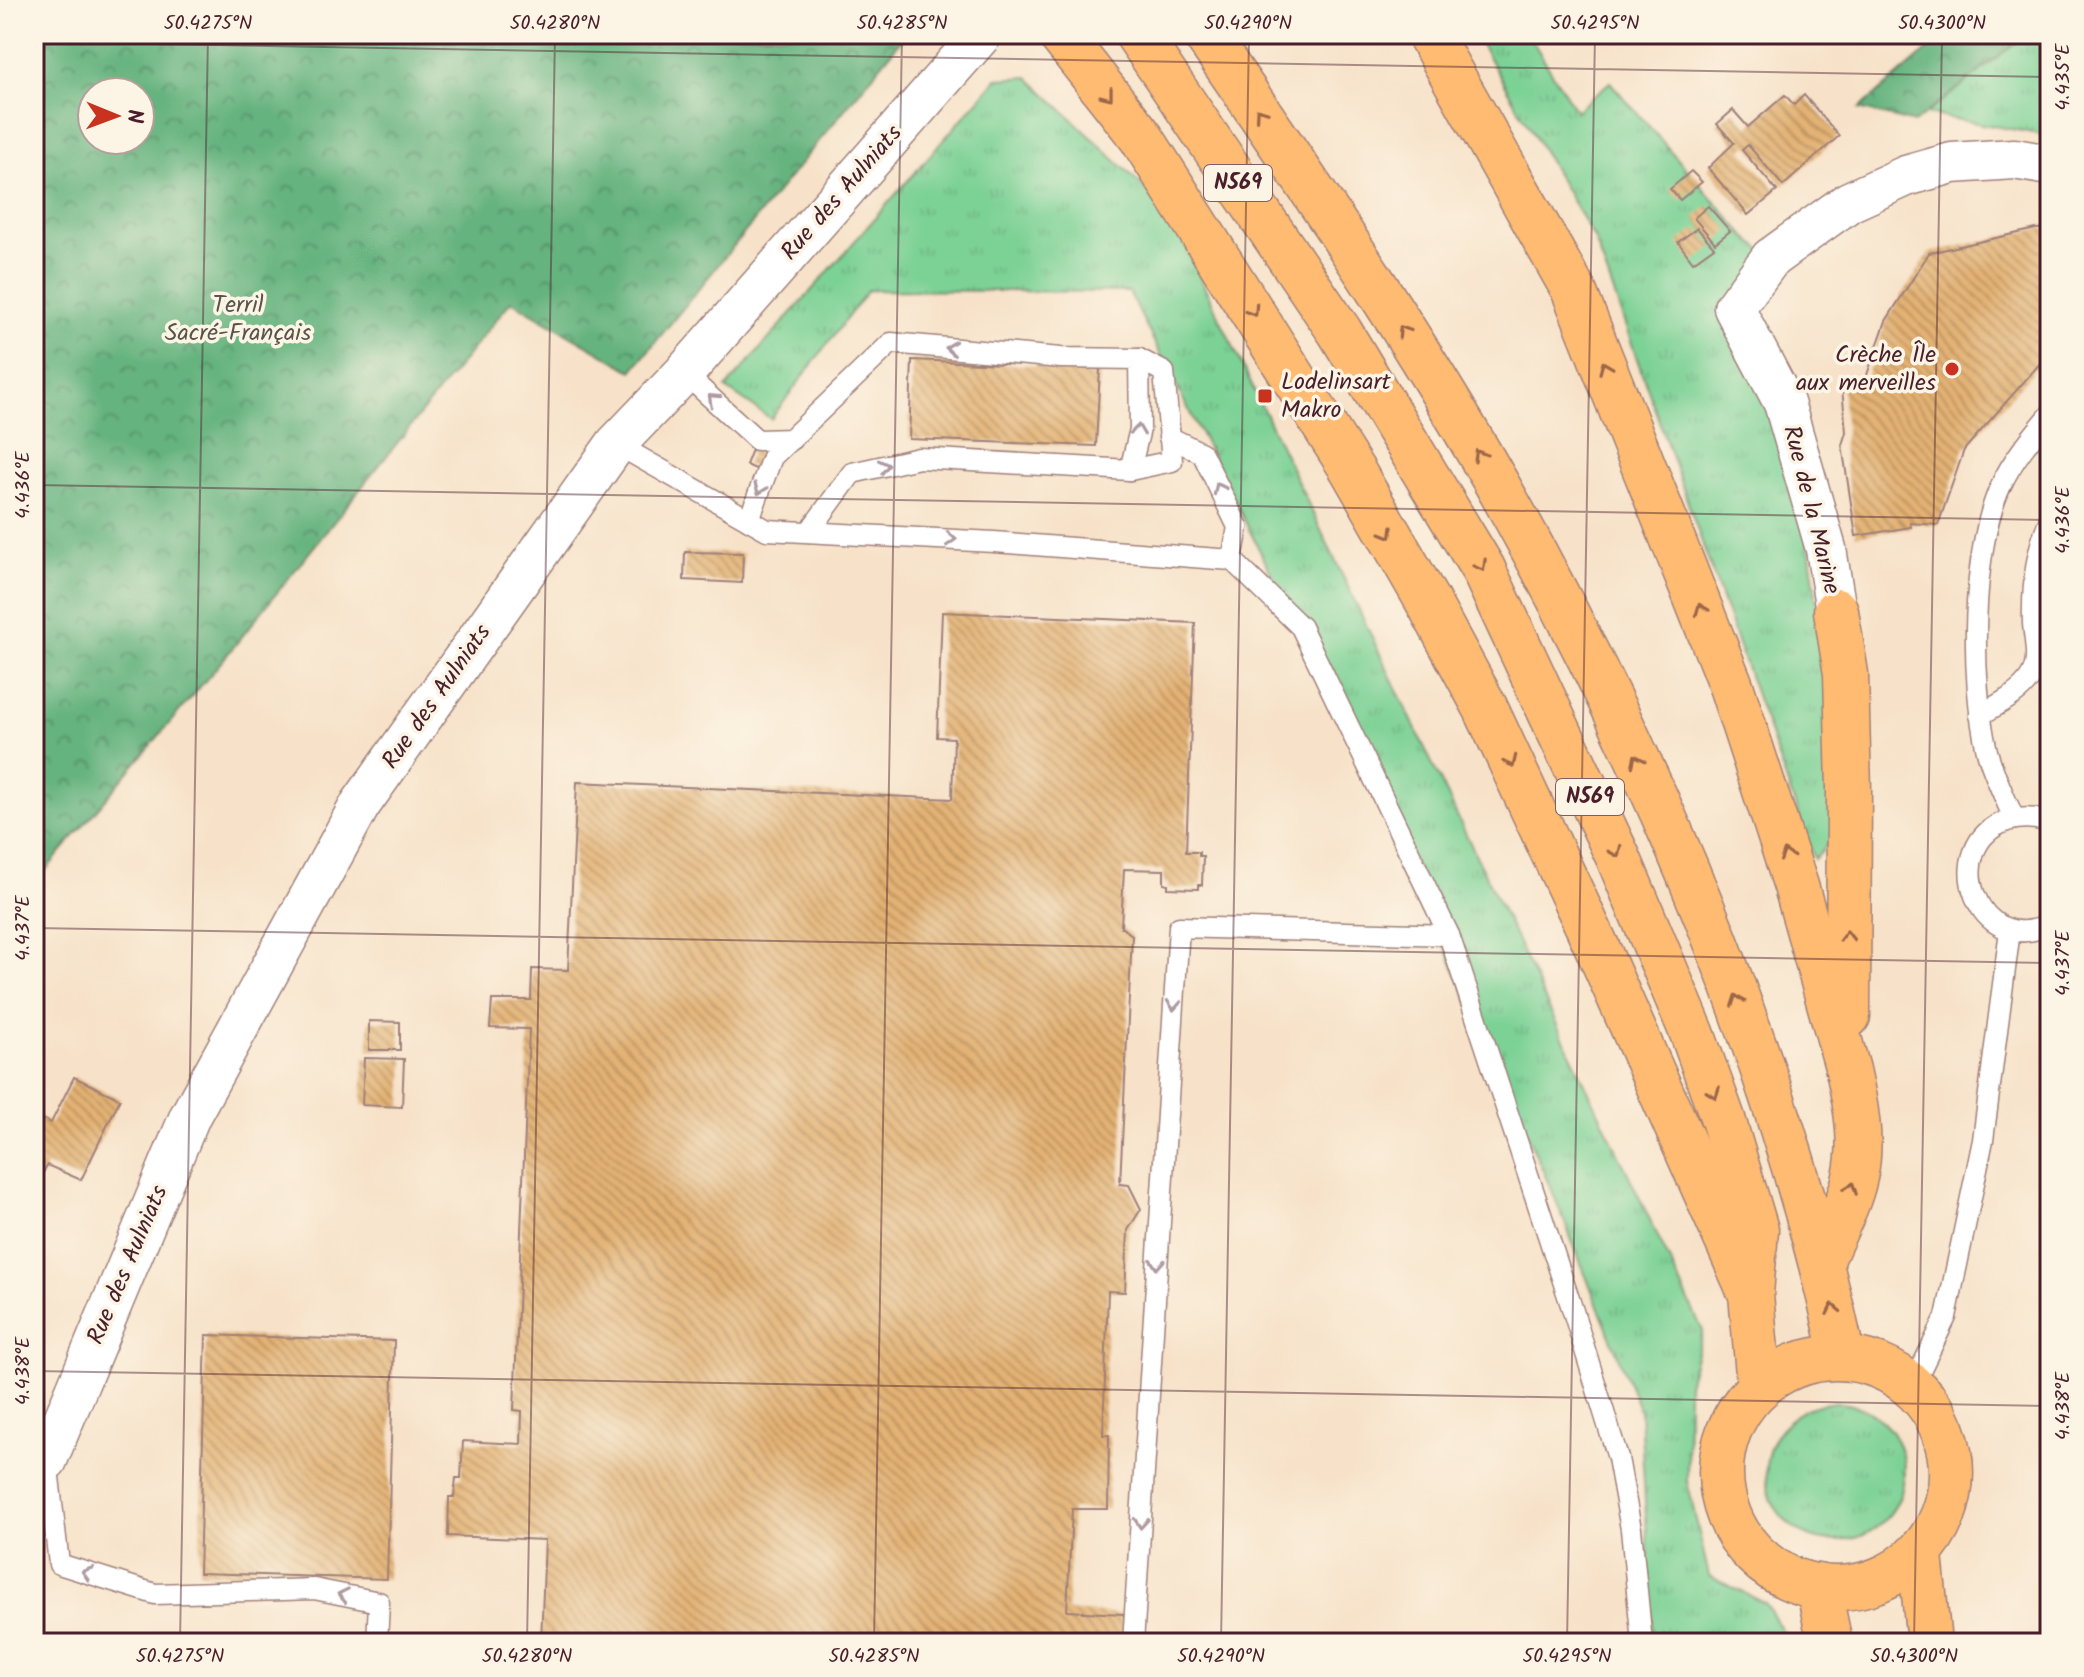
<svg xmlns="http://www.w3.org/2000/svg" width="2084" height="1677" font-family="Kalam,sans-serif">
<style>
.grass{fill:url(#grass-tufts);stroke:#637860;stroke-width:2}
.forest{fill:url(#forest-crowns);stroke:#586954;stroke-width:2;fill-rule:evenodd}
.building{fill:url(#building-back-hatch)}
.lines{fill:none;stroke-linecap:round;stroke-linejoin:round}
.lane-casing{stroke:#a0807a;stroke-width:23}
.street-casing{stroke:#a0807a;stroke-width:43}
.highway-casing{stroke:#a0807a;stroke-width:47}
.lane{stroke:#fff;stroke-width:20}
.street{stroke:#fff;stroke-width:40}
.highway{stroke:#febb71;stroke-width:44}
.oneway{stroke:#9b654a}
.oneway2{stroke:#ae9aa0}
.ticks{fill:none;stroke:#4a1f2b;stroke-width:2;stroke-opacity:0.45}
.poi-dot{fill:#c8321e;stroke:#fcf5e5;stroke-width:3}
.labels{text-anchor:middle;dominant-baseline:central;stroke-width:7;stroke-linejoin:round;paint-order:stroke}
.shield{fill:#fcf5e5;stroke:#7f5f63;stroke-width:2}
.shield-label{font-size:22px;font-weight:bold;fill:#4a1f2b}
.street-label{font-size:24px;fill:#4a1f2b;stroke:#fcf5e5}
.park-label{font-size:24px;fill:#59544b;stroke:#fcf5e5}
.poi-label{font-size:24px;fill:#4a1f2b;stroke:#fcf5e5;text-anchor:end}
.neatline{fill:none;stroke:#4a1f2b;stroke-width:3}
.ticks-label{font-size:20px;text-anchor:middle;fill:#4a1f2b}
</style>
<defs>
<pattern id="grass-tufts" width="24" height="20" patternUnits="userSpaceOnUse" patternTransform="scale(2)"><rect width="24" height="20" fill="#7cd195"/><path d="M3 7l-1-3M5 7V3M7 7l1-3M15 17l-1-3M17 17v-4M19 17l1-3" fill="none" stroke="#6db381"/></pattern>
<pattern id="forest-crowns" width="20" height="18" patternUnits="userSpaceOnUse" patternTransform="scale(2)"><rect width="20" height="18" fill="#65b37e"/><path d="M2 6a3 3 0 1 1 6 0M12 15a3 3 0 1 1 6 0" fill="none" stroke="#559167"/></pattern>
<pattern id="building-back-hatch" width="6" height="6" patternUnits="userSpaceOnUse" patternTransform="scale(2)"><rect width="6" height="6" fill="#e3b274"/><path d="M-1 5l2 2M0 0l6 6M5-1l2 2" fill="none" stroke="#ba905f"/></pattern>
</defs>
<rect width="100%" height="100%" fill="#fcf5e5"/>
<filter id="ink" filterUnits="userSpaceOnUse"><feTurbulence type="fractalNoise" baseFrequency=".0125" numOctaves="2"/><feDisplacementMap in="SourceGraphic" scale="16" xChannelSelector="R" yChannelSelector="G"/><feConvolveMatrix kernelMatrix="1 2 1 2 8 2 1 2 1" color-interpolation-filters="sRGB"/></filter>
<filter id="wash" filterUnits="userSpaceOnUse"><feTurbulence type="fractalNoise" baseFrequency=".006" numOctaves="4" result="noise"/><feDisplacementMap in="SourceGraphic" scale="32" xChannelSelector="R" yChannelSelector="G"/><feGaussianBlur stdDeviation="1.8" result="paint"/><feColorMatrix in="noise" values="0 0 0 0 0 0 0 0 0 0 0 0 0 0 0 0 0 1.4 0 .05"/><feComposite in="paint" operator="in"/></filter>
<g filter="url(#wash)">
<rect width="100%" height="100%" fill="#f7e2c9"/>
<g class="grass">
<polygon points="1475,34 1528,34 1576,111 1610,82 1746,237 1771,258 1734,308 1792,431 1849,822 1814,859 1595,240"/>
<polygon points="2027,34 2050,34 2050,136 1926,114"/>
<polygon points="1028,77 1168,210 1703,1331 1688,1384 1687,1481 1709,1576 1765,1603 1790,1643 1653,1643 1640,1411 1553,1193 1346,721 1129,292 868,290 771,419 726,388 997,79"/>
<circle cx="1835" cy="1472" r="69"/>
</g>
<g class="forest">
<path d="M34,34H906L632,371L511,301L231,650L34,884ZM92,92H140V140H92Z"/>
<polygon points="1947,34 2027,34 1914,123 1859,109"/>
</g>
<g id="blocks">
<g class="building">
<polygon points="1785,95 1794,105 1804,95 1839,136 1783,186 1748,145 1742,150 1777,191 1748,215 1708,168 1734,143 1717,124 1733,110 1748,127"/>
<polygon points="1691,171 1702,182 1680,200 1670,189"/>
<polygon points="1708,206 1730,231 1715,243 1694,218"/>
<polygon points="1697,228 1714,247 1693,262 1678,242"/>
<polygon points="2050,228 2050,352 1964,450 1938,525 1910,523 1911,527 1856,536 1842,445 1846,432 1842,388 1863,386 1886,321 1929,253 2036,229"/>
<polygon points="912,360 1100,368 1096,446 909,439"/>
<polygon points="753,447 765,452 758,470 746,465"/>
<polygon points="685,552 743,553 742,583 684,580"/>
<polygon points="942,612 1195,623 1186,852 1199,852 1199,856 1203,856 1202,885 1198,885 1198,889 1168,888 1168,884 1164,883 1164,870 1124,869 1121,927 1132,935 1120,1184 1129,1185 1141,1209 1128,1230 1125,1292 1108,1291 1103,1435 1109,1435 1108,1509 1072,1509 1067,1611 1123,1614 1131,1630 1124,1643 541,1643 545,1540 448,1536 449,1497 454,1497 456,1478 461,1478 463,1441 521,1444 522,1411 514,1410 529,1029 490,1028 492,1000 531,1000 532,969 568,970 577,782 952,799 954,738 937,737"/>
<polygon points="369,1021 400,1022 400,1050 369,1050"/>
<polygon points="364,1058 404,1059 402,1107 362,1105"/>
<polygon points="74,1077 120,1099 81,1180 47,1165 41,1177 34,1173 34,1115 51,1123"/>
<polygon points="206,1335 394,1341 387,1579 199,1573"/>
</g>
</g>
</g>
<g filter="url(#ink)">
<use href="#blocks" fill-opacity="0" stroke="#a0807a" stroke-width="2"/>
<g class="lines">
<defs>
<g id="lane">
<polyline points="684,373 757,440 792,439"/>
<polyline points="1169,437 1202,453 1238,527 1232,560"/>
<polyline points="616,444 767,530 994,542 1232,560 1301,627 1449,935 1573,1311 1618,1458 1631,1529 1642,1643"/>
<polyline points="1130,470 1172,461 1164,372 1139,359"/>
<polyline points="749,520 772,457 891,343 1061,358 1139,359 1140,429 1130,470 919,458 852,473 809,532"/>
<path d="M1980,715C1997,705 2019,695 2030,678C2041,661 2034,641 2033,623C2032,587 2035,552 2050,519"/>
<path d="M2014,819C2005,797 1993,774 1987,751C1970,680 1971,552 2001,485C2013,459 2032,437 2050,415"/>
<path d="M2050,823C2036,817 2022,817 2007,821C1937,845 1977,961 2050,924"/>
<polyline points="1912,1387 1946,1317 1983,1140 2010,930"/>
<polyline points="47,1460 59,1564 155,1594 314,1589 379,1602 377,1643"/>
<polyline points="1133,1643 1179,927 1449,935"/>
</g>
<g id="street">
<polyline points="1836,611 1826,549 1784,403 1734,308 1771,258 1849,202 1906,176 1952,163 2014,159 2050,165"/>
<polyline points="47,1460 190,1116 360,805 616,444 684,373 982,34"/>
</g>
<g id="highway">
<polyline points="1060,34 1141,137 1353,471 1428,602 1485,707 1597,947 1748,1288"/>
<polyline points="1137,34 1340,332 1483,569 1618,857 1692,1033 1723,1119 1756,1230 1751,1294 1759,1386"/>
<path d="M1205,34C1322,203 1439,373 1536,555C1671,807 1783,1078 1843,1358"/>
<path d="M1429,34L1574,291L1731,686L1796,886L1848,1070C1856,1105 1863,1142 1855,1177C1849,1205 1833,1233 1822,1260"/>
<polyline points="1836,611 1846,674 1849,790 1848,1016"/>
<circle cx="1836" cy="1473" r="115"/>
<polyline points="1920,1555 1929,1643"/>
<polyline points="1818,1586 1830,1643"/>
</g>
</defs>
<use href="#lane" class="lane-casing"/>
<use href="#street" class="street-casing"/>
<use href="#highway" class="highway-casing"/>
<use href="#lane" class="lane"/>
<use href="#street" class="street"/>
<use href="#highway" class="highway"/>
</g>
<defs><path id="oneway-chevron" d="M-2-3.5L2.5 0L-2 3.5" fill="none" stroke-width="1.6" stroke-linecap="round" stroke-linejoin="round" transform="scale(2)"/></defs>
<g class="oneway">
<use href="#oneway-chevron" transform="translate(1108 95) rotate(52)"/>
<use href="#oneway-chevron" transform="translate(1260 113) rotate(-125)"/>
<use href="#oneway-chevron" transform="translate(1253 311) rotate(57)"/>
<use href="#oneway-chevron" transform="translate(1403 331) rotate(-123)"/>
<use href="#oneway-chevron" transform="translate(1605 367) rotate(-112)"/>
<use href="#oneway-chevron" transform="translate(1479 455) rotate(-120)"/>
<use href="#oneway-chevron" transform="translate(1388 533) rotate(60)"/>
<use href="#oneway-chevron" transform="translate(1481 566) rotate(61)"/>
<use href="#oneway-chevron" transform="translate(1701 609) rotate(-112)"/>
<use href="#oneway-chevron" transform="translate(1637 760) rotate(-115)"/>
<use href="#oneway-chevron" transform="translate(1511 762) rotate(65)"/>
<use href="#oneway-chevron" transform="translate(1616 852) rotate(66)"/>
<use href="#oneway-chevron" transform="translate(1786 855) rotate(-108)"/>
<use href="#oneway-chevron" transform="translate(1847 936) rotate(-90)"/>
<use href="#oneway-chevron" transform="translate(1737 1000) rotate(-110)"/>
<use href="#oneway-chevron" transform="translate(1714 1093) rotate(70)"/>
<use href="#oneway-chevron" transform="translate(1851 1188) rotate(-70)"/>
<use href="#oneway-chevron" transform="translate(1833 1309) rotate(-102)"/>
</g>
<g class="oneway2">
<use href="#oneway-chevron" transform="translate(951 348) rotate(-175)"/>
<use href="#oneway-chevron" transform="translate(713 399) rotate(-137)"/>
<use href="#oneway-chevron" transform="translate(1138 430) rotate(-83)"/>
<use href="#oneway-chevron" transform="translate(884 466) rotate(-13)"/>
<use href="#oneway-chevron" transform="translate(1219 488) rotate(-116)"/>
<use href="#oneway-chevron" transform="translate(760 489) rotate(110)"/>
<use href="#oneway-chevron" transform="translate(951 539) rotate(3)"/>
<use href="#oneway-chevron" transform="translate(1174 1005) rotate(94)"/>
<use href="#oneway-chevron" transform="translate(1157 1264) rotate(94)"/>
<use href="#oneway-chevron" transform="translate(1141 1523) rotate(94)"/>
<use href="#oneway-chevron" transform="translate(87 1573) rotate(-162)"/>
<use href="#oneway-chevron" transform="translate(343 1595) rotate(-169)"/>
</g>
</g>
<path class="ticks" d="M34,42L2050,77M34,485L2050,520M34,928L2050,963M34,1371L2050,1406M180,1643L208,34M527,1643L555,34M874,1643L902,34M1221,1643L1249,34M1567,1643L1595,34M1914,1643L1942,34"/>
<g class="poi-dot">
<circle cx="1952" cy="369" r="8"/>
<rect x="1257" y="388" width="16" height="16" rx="4"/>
</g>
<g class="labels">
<g class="shield">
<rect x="1204" y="165" width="68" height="36" rx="6"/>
<rect x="1556" y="779" width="68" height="36" rx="6"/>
</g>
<g class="shield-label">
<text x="1238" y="183">N569</text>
<text x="1590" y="797">N569</text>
</g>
<g class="street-label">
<text transform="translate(842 193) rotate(-49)">Rue des Aulniats</text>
<text transform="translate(1811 510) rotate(76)">Rue de la Marine</text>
<text transform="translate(437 697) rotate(-55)">Rue des Aulniats</text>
<text transform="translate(128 1265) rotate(-67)">Rue des Aulniats</text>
</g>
<g class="park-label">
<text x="238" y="305">Terril<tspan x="238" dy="28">Sacré-Français</tspan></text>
</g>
<g class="poi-label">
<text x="1936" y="355">Crèche Île<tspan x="1936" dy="28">aux merveilles</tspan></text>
<text x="1281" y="382" text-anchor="start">Lodelinsart<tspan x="1281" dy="28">Makro</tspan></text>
</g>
</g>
<rect width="2084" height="1677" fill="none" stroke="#fcf5e5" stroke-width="88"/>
<g transform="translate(116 116) rotate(91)"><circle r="38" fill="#fcf5e5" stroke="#b59f9b" stroke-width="2"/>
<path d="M0-6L14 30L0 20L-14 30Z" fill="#c8321e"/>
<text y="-12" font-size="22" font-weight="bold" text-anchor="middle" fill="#4a1f2b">N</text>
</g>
<rect x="44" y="44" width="1996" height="1589" class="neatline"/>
<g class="ticks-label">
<text x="208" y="29">50.4275°N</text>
<text x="555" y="29">50.4280°N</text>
<text x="902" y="29">50.4285°N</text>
<text x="1248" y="29">50.4290°N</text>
<text x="1595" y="29">50.4295°N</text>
<text x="1942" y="29">50.4300°N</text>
<text transform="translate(2062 77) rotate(-90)" y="7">4.435°E</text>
<text transform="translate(22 485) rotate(-90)" y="7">4.436°E</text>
<text transform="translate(2062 520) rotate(-90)" y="7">4.436°E</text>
<text transform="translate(22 928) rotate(-90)" y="7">4.437°E</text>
<text transform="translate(2062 963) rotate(-90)" y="7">4.437°E</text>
<text transform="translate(22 1371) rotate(-90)" y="7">4.438°E</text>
<text transform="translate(2062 1406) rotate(-90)" y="7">4.438°E</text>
<text x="180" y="1662">50.4275°N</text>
<text x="527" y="1662">50.4280°N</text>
<text x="874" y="1662">50.4285°N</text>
<text x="1221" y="1662">50.4290°N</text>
<text x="1567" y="1662">50.4295°N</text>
<text x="1914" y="1662">50.4300°N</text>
</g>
</svg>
